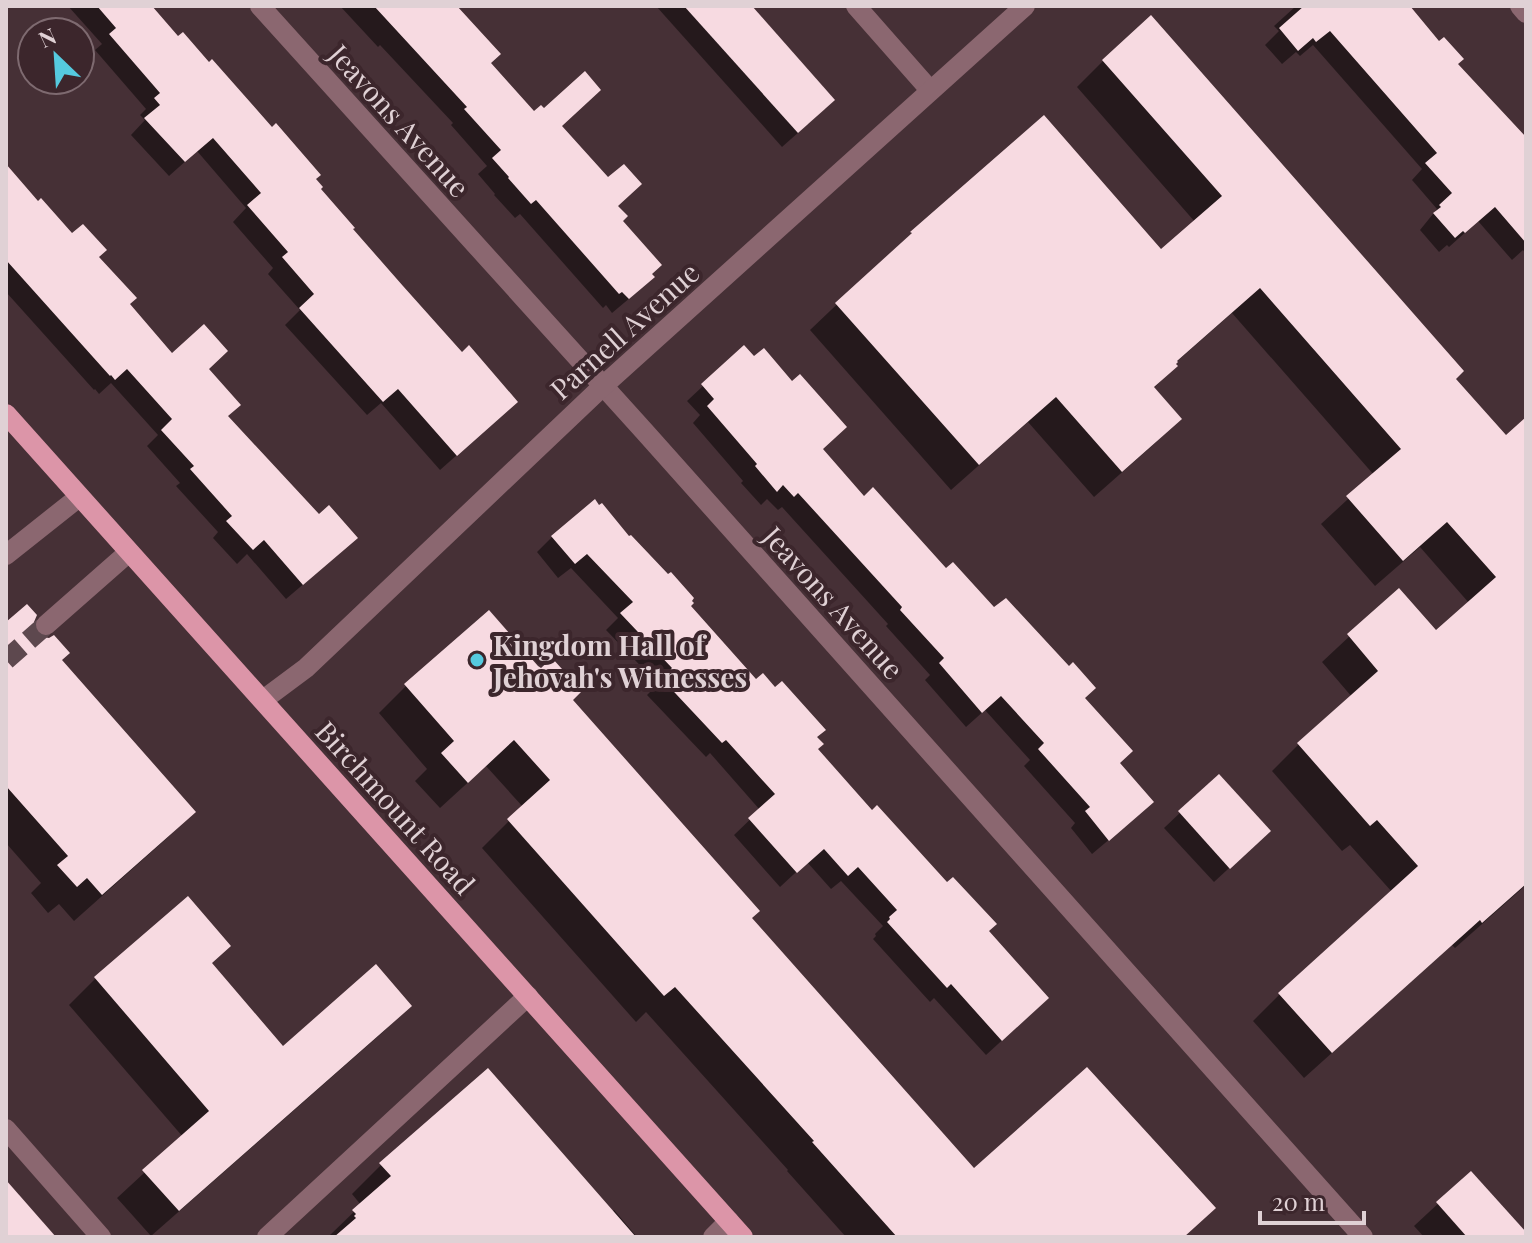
<svg xmlns="http://www.w3.org/2000/svg" width="1532" height="1243" font-family="'Playfair Display',serif">
<style>
.shadow{fill:#0007}
.building{fill:#f7dae1}
.lines{fill:none;stroke-linecap:round;stroke-linejoin:round}
.minor-tunnel{stroke:#5d484e;stroke-width:20;stroke-dasharray:20 10;stroke-linecap:butt}
.minor{stroke:#8b6770;stroke-width:20}
.major{stroke:#dc95a8;stroke-width:20}
.poi-dot{fill:#55cadf;stroke:#3c262c;stroke-width:3}
.labels{text-anchor:middle;dominant-baseline:central;stroke-width:8;stroke-linejoin:round;paint-order:stroke}
.street-label{font-size:28px;fill:#e0d1d5;stroke:#3c262c}
.poi-label{font-size:28px;font-weight:bold;fill:#e0d1d5;stroke:#3c262c;text-anchor:start}
</style>
<rect width="100%" height="100%" fill="#463036"/>
<g class="shadow">
<polygon points="68,6 149,6 313,179 318,189 500,417 440,470 381,403 367,415 285,325 300,310 268,274 273,268 233,222 246,208 197,151 169,176 131,135 145,120 140,115 146,109 95,50 102,44"/>
<polygon points="340,6 452,6 489,63 534,114 559,127 616,206 637,292 612,313 606,305 603,308 520,214 515,218 494,195 495,194 478,174 487,166 451,125 453,123 380,45 378,47"/>
<polygon points="656,6 749,6 817,116 782,147"/>
<polygon points="1296,6 1406,6 1455,64 1526,141 1526,254 1523,250 1512,260 1478,221 1449,247 1447,245 1439,252 1420,230 1437,209 1412,180 1422,169 1313,45 1300,56 1296,52 1282,64 1265,45 1279,31 1274,26"/>
<polygon points="1103,61 1454,379 1506,438 1526,420 1526,885 1455,948 1452,945 1304,1078 1253,1021 1279,995 1392,892 1350,845 1342,851 1272,771 1298,745 1352,697 1322,662 1398,591 1435,633 1469,603 1420,547 1375,586 1321,524 1374,475 1232,313 1174,364 1175,366 1153,389 1179,419 1153,445 1094,497 1028,422 951,490 810,330 912,233 1044,118 1161,252 1195,222 1077,87"/>
<polygon points="6,167 38,203 97,257 128,305 172,356 207,370 226,417 340,553 286,599 247,554 237,564 213,538 218,532 176,486 180,483 147,446 158,435 111,383 99,394 95,389 94,390 6,292"/>
<polygon points="703,386 821,450 863,499 993,610 1083,698 1118,763 1136,817 1092,854 1071,828 1075,823 1024,766 1030,760 985,710 966,727 925,680 930,675 886,626 888,624 782,507 778,510 767,499 761,505 741,483 743,481 693,423 700,415 687,401"/>
<polygon points="595,502 756,682 815,738 815,749 872,812 987,931 1031,1014 986,1055 934,998 930,1002 873,939 876,936 875,934 883,926 841,881 831,889 807,862 780,887 734,835 760,810 710,753 706,757 647,695 658,684 606,630 618,618 571,568 558,578 537,552 552,537"/>
<polygon points="31,621 34,634 60,660 193,812 166,839 74,921 59,904 48,913 31,893 41,883 6,843 6,625"/>
<polygon points="536,667 570,700 750,919 973,1171 1184,1237 846,1237 787,1171 788,1170 646,1012 636,1022 482,848 523,807 486,766 440,808 415,781 427,769 379,713 406,686"/>
<polygon points="1219,776 1253,846 1214,882 1164,828"/>
<polygon points="188,899 210,965 283,1049 410,1005 383,1032 151,1236 117,1198 183,1137 69,1005 95,979"/>
<polygon points="381,1165 612,1212 614,1210 637,1237 328,1237 361,1205 352,1194"/>
<polygon points="1471,1173 1526,1235 1526,1237 1424,1237 1414,1226"/>
</g>
<g class="building">
<polygon points="97,6 152,6 178,36 183,32 209,62 212,59 272,127 276,123 321,175 316,179 323,187 321,189 355,228 353,229 403,286 462,352 469,345 518,402 457,456 398,389 383,402 299,308 314,294 282,257 288,252 247,205 261,193 213,138 185,162 144,118 160,105 154,98 160,93 109,34 116,28"/>
<polygon points="374,6 457,6 501,54 491,63 534,111 541,105 544,108 585,71 601,90 562,126 608,177 624,164 642,184 618,206 628,216 623,221 662,265 652,274 655,277 629,299 622,292 619,294 536,200 531,204 508,178 509,177 492,158 501,150 464,109 467,107"/>
<polygon points="684,6 752,6 835,100 798,133"/>
<polygon points="1304,6 1410,6 1439,41 1444,37 1464,59 1458,64 1526,137 1526,243 1495,207 1465,233 1463,231 1455,238 1433,213 1441,207 1439,205 1452,193 1425,163 1437,153 1330,31 1316,42 1313,38 1298,51 1279,28"/>
<polygon points="1151,15 1464,371 1456,379 1506,435 1526,417 1526,884 1482,923 1480,920 1332,1053 1278,993 1418,866 1377,820 1370,826 1297,743 1378,671 1347,634 1399,588 1436,630 1496,577 1447,522 1403,561 1346,496 1401,449 1260,288 1177,361 1178,362 1176,364 1178,366 1154,387 1182,419 1122,472 1056,397 979,465 835,303 912,233 910,232 1044,115 1161,249 1222,196 1102,60"/>
<polygon points="6,164 38,201 41,198 72,233 83,224 107,250 99,257 137,298 130,304 172,353 204,324 228,351 209,369 241,405 228,416 319,514 329,505 358,538 303,585 264,540 253,550 226,521 232,516 190,469 194,466 161,430 172,419 127,369 115,380 111,375 110,376 6,260"/>
<polygon points="744,345 754,356 764,348 792,381 800,374 847,427 823,449 864,496 873,487 946,568 953,562 994,607 1006,598 1069,666 1073,662 1096,688 1085,698 1133,751 1120,763 1154,802 1109,841 1085,811 1090,807 1038,749 1044,743 1001,696 982,713 939,663 944,658 900,610 902,607 798,493 794,497 783,485 777,492 755,466 757,464 707,406 714,399 701,384"/>
<polygon points="595,499 599,505 602,503 629,536 631,535 668,574 671,572 694,598 692,601 694,603 691,606 756,679 763,673 775,687 782,681 826,730 817,737 824,744 818,749 872,810 877,805 947,882 953,877 997,924 989,931 1049,998 1002,1041 951,984 947,988 887,922 890,919 889,917 897,910 858,867 848,876 824,849 797,873 748,818 775,794 726,740 722,743 661,678 672,668 620,613 633,602 587,554 575,564 551,536"/>
<polygon points="27,604 37,615 34,622 36,633 43,637 49,638 54,635 70,653 62,660 196,812 102,895 87,878 77,887 57,865 68,856 6,786 6,622"/>
<polygon points="489,610 538,666 541,668 552,658 582,691 573,700 760,911 752,918 974,1168 1087,1067 1216,1208 1184,1237 897,1237 812,1142 814,1141 675,987 664,996 507,819 550,780 514,740 468,783 441,753 454,741 404,684"/>
<polygon points="1219,774 1271,831 1230,869 1178,811"/>
<polygon points="188,896 231,946 212,963 283,1046 376,964 412,1006 179,1211 142,1170 209,1111 94,977"/>
<polygon points="488,1068 636,1237 334,1237 356,1218 354,1216 356,1214 352,1210 391,1176 379,1163"/>
<polygon points="1471,1171 1526,1232 1526,1237 1467,1237 1436,1202"/>
<polygon points="6,1180 56,1237 6,1237"/>
</g>
<g class="lines">
<polyline class="minor-tunnel" points="6,660 46,625"/>
<g class="minor">
<polyline points="260,6 644,431 1363,1237"/>
<polyline points="856,6 930,90"/>
<polyline points="1520,6 1526,13"/>
<polyline points="6,555 79,497"/>
<polyline points="46,625 129,552"/>
<polyline points="263,700 306,668 603,386 1025,6"/>
<polyline points="6,1129 101,1237"/>
<polyline points="267,1237 528,996"/>
<polyline points="713,1237 729,1221"/>
</g>
<polyline class="major" points="6,414 743,1237"/>
</g>
<circle class="poi-dot" cx="477" cy="660" r="8"/>
<g class="labels">
<g class="street-label">
<text transform="translate(400 120) rotate(48)">Jeavons Avenue</text>
<text transform="translate(624 330) rotate(-42)">Parnell Avenue</text>
<text transform="translate(834 602) rotate(48)">Jeavons Avenue</text>
<text transform="translate(396 807) rotate(48)">Birchmount Road</text>
</g>
<g class="poi-label">
<text x="493" y="644">Kingdom Hall of<tspan x="493" dy="32">Jehovah's Witnesses</tspan></text>
</g>
</g>
<rect width="1532" height="1243" fill="none" stroke="#e0d1d5" stroke-width="16"/>
<g transform="translate(56 56) rotate(335)"><circle r="38" fill="#3c262c" stroke="#7e6a70" stroke-width="2"/>
<path d="M0-6L14 30L0 20L-14 30Z" fill="#55cadf"/>
<text y="-12" font-size="22" font-weight="bold" text-anchor="middle" fill="#e0d1d5">N</text>
</g>
<path d="M1260 1211v12h104v-12" fill="none" stroke="#e0d1d5" stroke-width="4"/>
<text x="1272" y="1211" font-size="24" fill="#e0d1d5" stroke="#3c262c" stroke-width="6" paint-order="stroke">20 m</text>
</svg>
